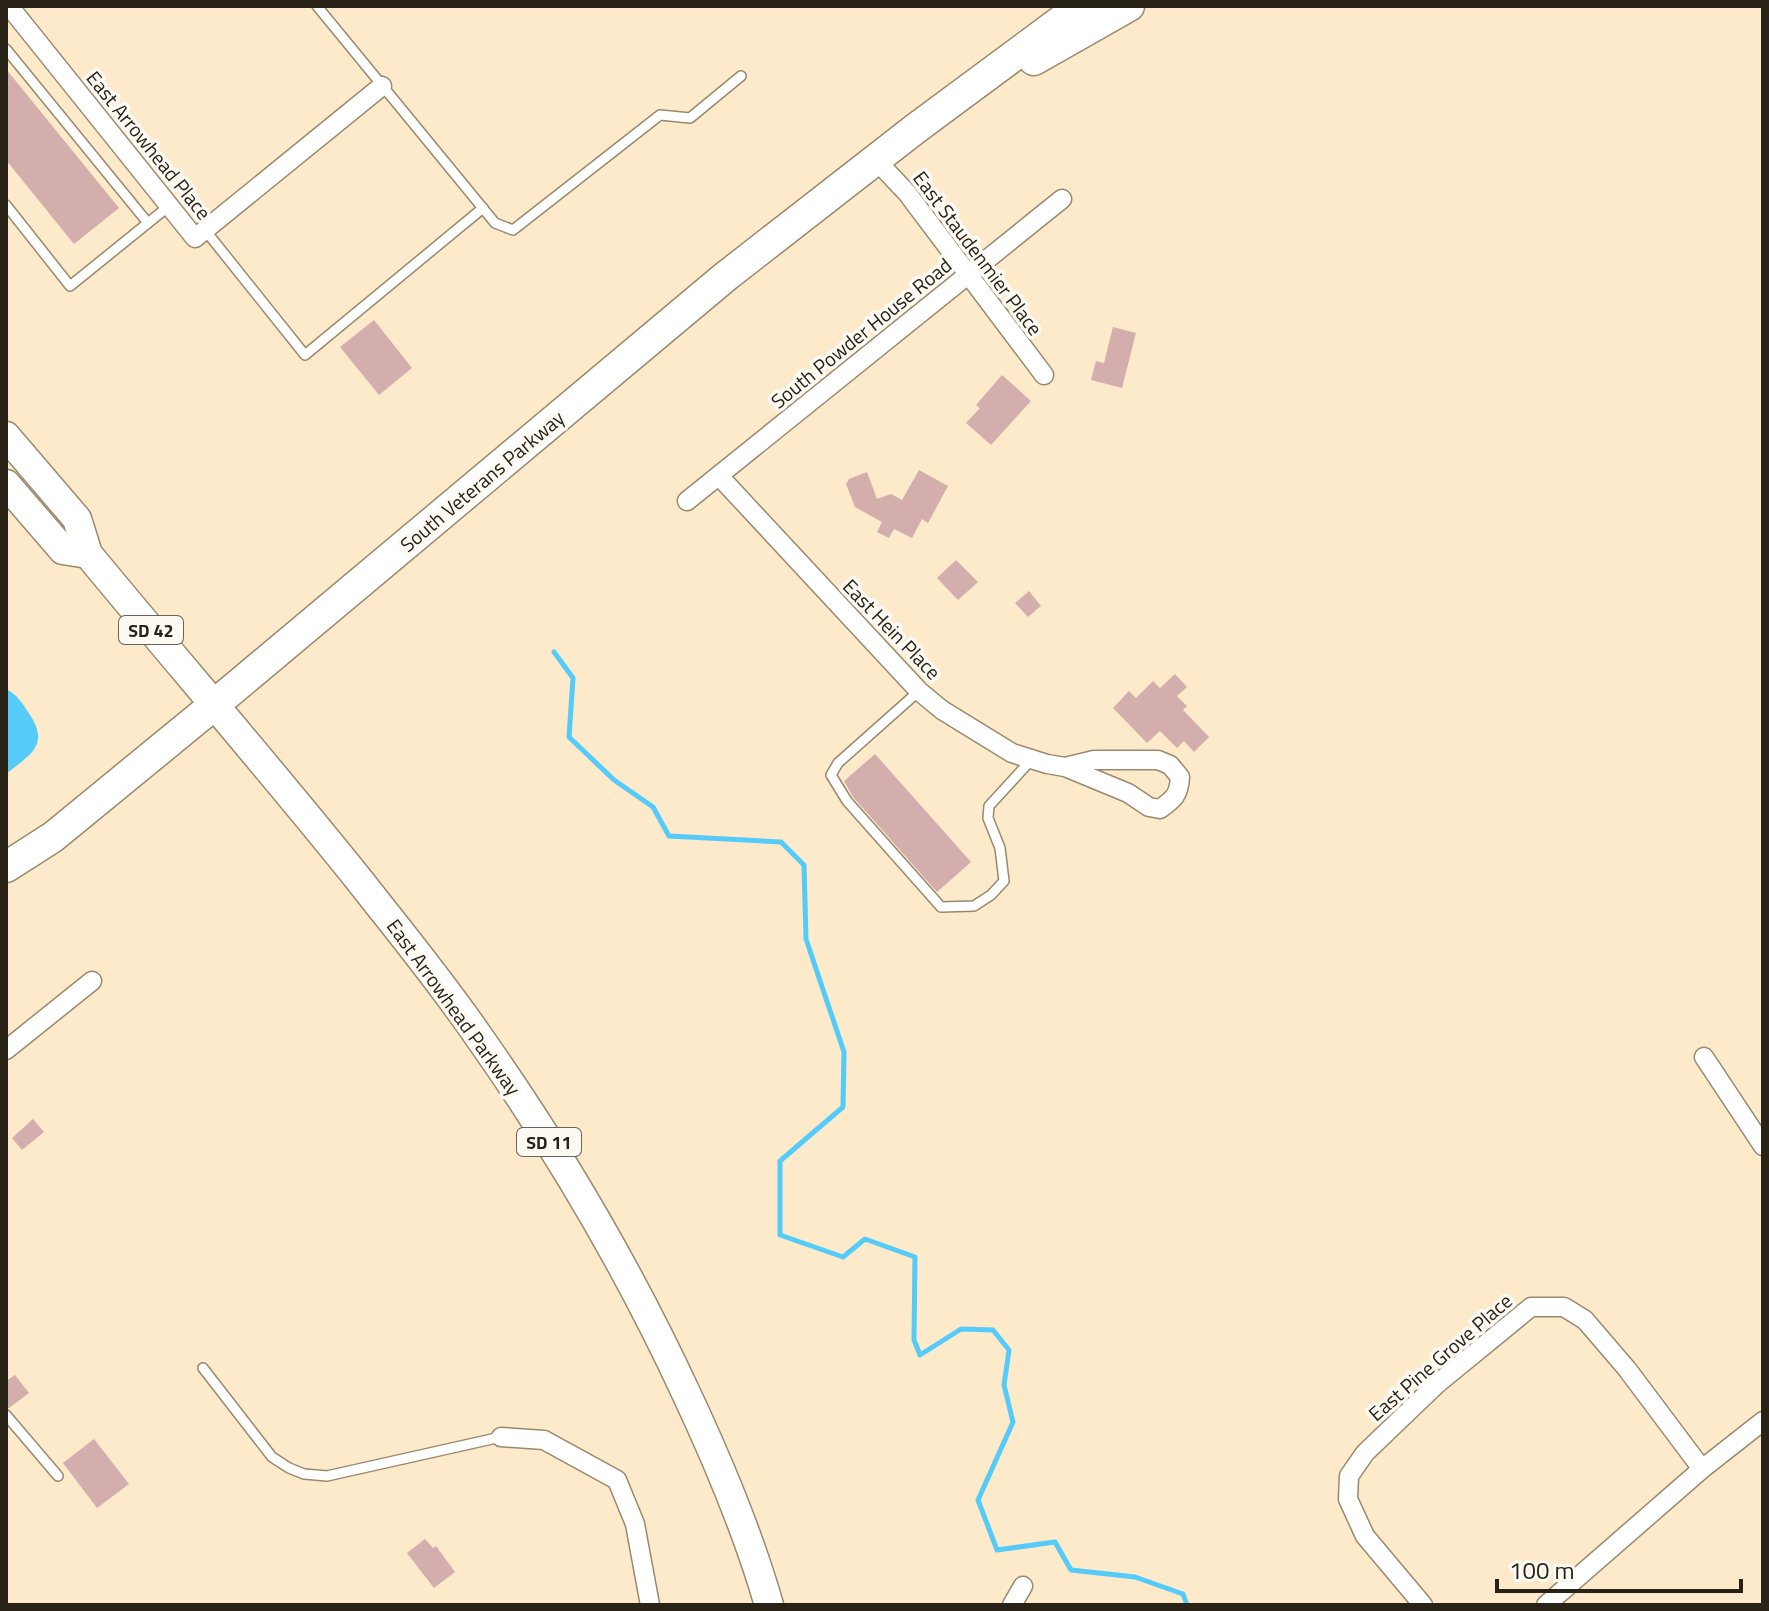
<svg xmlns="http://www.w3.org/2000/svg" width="1769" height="1611" font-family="'Titillium Web',sans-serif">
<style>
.water{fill:#55cbfa}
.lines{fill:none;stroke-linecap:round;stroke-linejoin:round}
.stream{stroke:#55cbfa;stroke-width:5}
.building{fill:#d4aeac}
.service-casing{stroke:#99896d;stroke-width:12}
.minor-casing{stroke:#99896d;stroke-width:21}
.primary-casing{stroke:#99896d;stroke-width:31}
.trunk-casing{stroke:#99896d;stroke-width:33}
.service{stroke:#fff;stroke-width:9}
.minor{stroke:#fff;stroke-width:18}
.primary{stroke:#fff;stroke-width:28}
.trunk{stroke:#fff;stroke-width:30}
.labels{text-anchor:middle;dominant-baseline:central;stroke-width:7;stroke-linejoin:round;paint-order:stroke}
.shield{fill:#fdf9f3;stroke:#696359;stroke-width:2}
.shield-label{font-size:18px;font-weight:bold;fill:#292317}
.street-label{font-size:20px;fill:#292317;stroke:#fdf9f3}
</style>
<rect width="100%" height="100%" fill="#fceacb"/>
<path class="water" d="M6,689C16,694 22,702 28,712C51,745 31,754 6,774Z"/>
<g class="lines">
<polyline class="stream" points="554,652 573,678 569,737 614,780 653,807 669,836 781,842 804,865 806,939 844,1052 843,1107 780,1161 780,1235 843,1257 865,1239 915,1257 914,1340 920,1355 961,1329 993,1330 1009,1350 1004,1385 1013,1422 978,1500 997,1550 1055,1542 1071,1570 1135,1577 1183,1594 1187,1605"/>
</g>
<g class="building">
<polygon points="6,69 119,208 74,244 6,160"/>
<polygon points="374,320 412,368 379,395 340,347"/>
<polygon points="1113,327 1136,333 1122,388 1091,380 1096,361 1104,363"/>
<polygon points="1002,375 1031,401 991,445 966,423 980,408 976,405"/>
<polygon points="919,470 948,486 928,523 922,519 912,538 894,529 889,538 877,532 882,522 855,507 846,484 849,479 867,472 877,499 891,494 902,500"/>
<polygon points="956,560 978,582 958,600 937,578"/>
<polygon points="1029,591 1041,606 1028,617 1015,603"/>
<polygon points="1175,674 1187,687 1177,696 1187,706 1183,710 1209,737 1194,752 1184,741 1177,748 1160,731 1147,743 1113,708 1129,691 1136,698 1153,681 1160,688"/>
<polygon points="875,754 971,862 937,892 853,797 844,781"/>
<polygon points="33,1119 44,1132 22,1150 12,1138"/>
<polygon points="15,1375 29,1393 9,1408 6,1408 6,1381"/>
<polygon points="94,1439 129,1484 97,1508 63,1463"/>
<polygon points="425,1539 433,1548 436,1546 455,1572 434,1588 407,1553"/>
</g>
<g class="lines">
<defs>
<g id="service">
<polyline points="317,6 495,223 513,230 660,115 690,118 741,76"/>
<polyline points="6,49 148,223"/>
<polyline points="6,205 70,286 169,206"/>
<polyline points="205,230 305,355 483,208"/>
<polyline points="919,691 838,763 831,775 847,801 941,907 974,906 991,895 1004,881 1000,848 988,818 989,806 1032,759"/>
<polyline points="203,1368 272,1457 289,1468 304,1474 327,1476 501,1437"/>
<polyline points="6,1415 58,1476"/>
</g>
<g id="minor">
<polyline points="9,6 195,238 382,86"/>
<polyline points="875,159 907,193 1044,375"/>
<path d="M719,476L919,691L942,710L1012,753L1047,764L1065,767L1128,793L1149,807L1160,809C1174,799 1179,795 1180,777L1170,765L1158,760H1094L1065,767"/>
<polyline points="687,501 1062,199"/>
<polyline points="6,1050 92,981"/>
<polyline points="1704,1057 1763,1146"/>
<polyline points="501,1437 544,1440 617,1480 635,1524 650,1605"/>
<polyline points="1012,1605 1023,1586"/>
<polyline points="1423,1605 1365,1536 1348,1499 1349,1476 1365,1453 1437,1384 1531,1307 1564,1307 1585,1320 1627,1369 1702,1469"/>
<polyline points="1546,1605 1702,1469 1763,1421"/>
</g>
<g id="primary">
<path d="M6,436L77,519L88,554C178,663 271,770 360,881C400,932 442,983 479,1037C558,1149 628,1268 686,1393C718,1461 748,1532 769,1605"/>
<polyline points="6,484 63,550 88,554"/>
</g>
<g id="trunk">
<polyline points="1034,60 1129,6"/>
<polyline points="6,867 53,837 214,705 725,277 915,129 1081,6"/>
</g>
</defs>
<use href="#service" class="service-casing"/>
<use href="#minor" class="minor-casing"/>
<use href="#primary" class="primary-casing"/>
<use href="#trunk" class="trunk-casing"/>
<use href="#service" class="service"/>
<use href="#minor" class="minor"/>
<use href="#primary" class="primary"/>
<use href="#trunk" class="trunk"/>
</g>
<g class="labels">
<g class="shield">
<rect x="119" y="616" width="64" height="28" rx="6"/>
<rect x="517" y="1128" width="64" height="28" rx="6"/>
</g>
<g class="shield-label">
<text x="151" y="630">SD 42</text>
<text x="549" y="1142">SD 11</text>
</g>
<g class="street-label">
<text transform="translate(149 145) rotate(51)">East Arrowhead Place</text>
<text transform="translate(978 253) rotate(53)">East Staudenmier Place</text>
<text transform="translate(861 333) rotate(-39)">South Powder House Road</text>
<text transform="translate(482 481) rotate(-40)">South Veterans Parkway</text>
<text transform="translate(892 629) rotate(46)">East Hein Place</text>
<text transform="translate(454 1007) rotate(54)">East Arrowhead Parkway</text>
<text transform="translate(1440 1357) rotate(-41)">East Pine Grove Place</text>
</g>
</g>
<rect width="1769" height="1611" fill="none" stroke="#292317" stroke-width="16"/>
<path d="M1497 1579v12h244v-12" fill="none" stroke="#292317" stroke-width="4"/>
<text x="1509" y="1579" font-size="24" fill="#292317" stroke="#fdf9f3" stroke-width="6" paint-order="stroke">100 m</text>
</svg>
